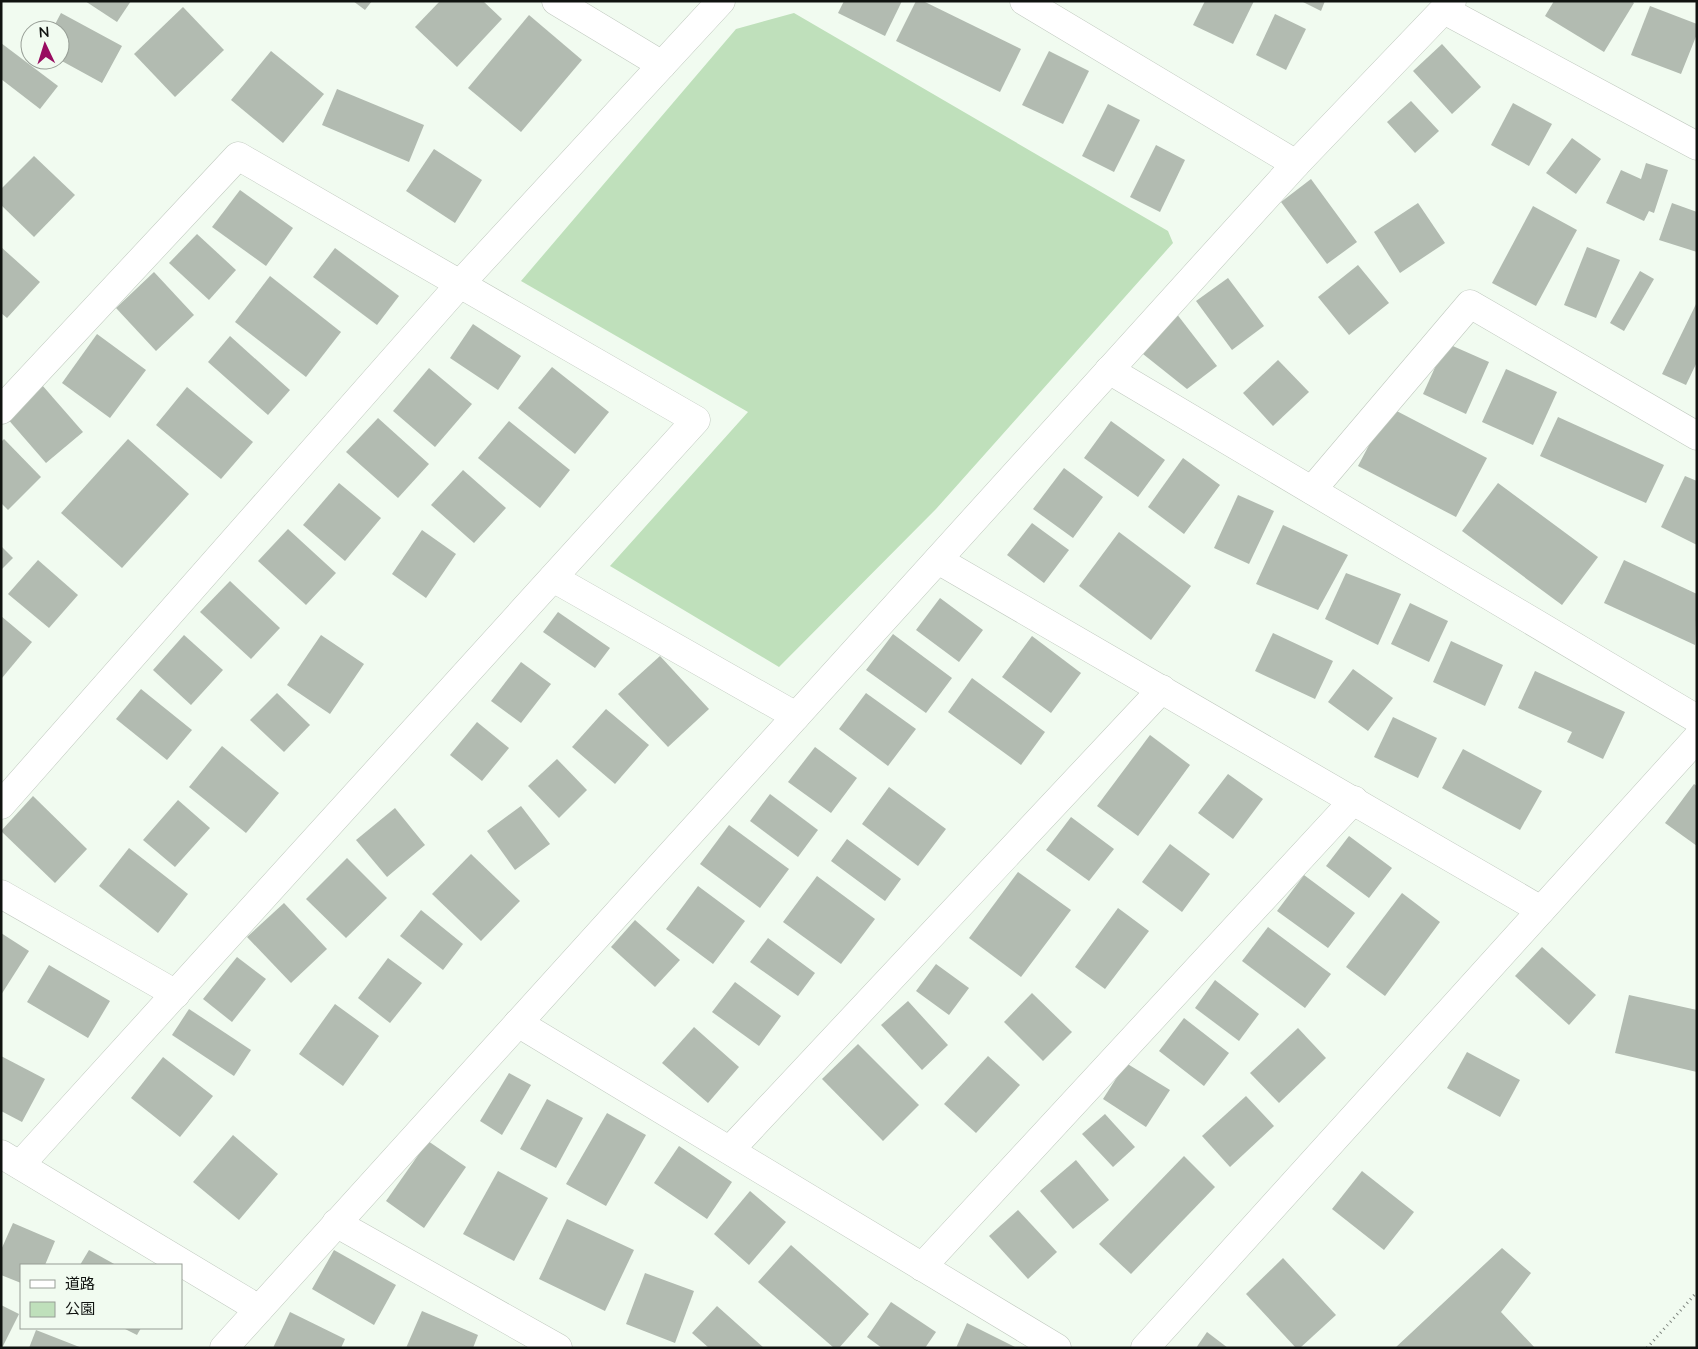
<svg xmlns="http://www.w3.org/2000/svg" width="1698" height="1349" font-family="Lato,'Noto Sans JP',sans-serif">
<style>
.green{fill:#bfe0bb}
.building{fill:#b2bbb1}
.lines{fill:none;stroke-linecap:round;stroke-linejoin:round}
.street-casing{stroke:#c0c9bf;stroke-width:29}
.path{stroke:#7d847d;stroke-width:3;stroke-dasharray:1 4;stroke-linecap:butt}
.street{stroke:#fff;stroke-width:28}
</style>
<rect width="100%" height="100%" fill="#f1fbf0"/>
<polygon class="green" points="794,13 1168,231 1173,243 936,509 779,667 610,566 748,412 521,281 736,29"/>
<g class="building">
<polygon points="85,1 131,1 117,22"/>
<polygon points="353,1 372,1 365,10"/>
<polygon points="440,1 483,1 502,19 457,67 415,27"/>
<polygon points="844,1 902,1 885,36 838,13"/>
<polygon points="916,1 923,1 1021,49 1000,92 896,41"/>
<polygon points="1205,1 1254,1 1233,44 1193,25"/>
<polygon points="1301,1 1325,1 1321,11"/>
<polygon points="1554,1 1632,1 1634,3 1604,52 1545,16"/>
<polygon points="1650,6 1697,24 1697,34 1681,74 1631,55"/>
<polygon points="183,7 224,50 175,97 134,54"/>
<polygon points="61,13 122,46 102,83 60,60 60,30 52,30"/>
<polygon points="1275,14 1306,29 1286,70 1256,55"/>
<polygon points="529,15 582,60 521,132 468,88"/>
<polygon points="1,43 58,86 40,109 1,79"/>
<polygon points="1442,44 1481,87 1452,114 1413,71"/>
<polygon points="271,51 324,94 283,143 231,100"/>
<polygon points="1049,51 1089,71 1063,124 1022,105"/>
<polygon points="337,89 424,125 409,162 322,125"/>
<polygon points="1411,101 1439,131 1415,153 1387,122"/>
<polygon points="1513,103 1552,124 1529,166 1491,145"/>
<polygon points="1108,104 1140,120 1114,172 1082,156"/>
<polygon points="1572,138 1601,159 1576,194 1546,173"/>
<polygon points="1156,145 1185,160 1160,212 1130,197"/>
<polygon points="434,149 482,180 455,223 406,191"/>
<polygon points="34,156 75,195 34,237 1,205 1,189"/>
<polygon points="1646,163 1668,170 1654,213 1649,211 1644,221 1606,203 1621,170 1641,179"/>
<polygon points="1311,179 1357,242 1327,264 1281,202"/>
<polygon points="240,190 293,228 266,266 212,227"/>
<polygon points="1418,203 1445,243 1400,273 1374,232"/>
<polygon points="1672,203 1697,212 1697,252 1659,240"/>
<polygon points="1533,206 1577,230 1536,306 1492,283"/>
<polygon points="197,234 236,270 209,300 169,263"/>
<polygon points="1,247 40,282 7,318 1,313"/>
<polygon points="1587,247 1620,260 1596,318 1564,305"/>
<polygon points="335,248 399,296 377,325 313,277"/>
<polygon points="1358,265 1389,303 1349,335 1318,297"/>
<polygon points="1640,271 1654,279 1624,331 1610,323"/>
<polygon points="154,272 194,315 156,351 116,308"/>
<polygon points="270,276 341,332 306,377 235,322"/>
<polygon points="1228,278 1264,326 1232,350 1196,301"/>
<polygon points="1697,302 1697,362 1686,385 1662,374"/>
<polygon points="1176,313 1217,366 1187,389 1143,354"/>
<polygon points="473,324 521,356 498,390 450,358"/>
<polygon points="97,334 146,370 110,418 62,383"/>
<polygon points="230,336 290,390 268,415 208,362"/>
<polygon points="1446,343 1489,362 1466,414 1423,394"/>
<polygon points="1278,360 1309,392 1273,426 1243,393"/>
<polygon points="552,367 609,412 575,454 518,408"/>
<polygon points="429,368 472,404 435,447 393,411"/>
<polygon points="1506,369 1557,392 1533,445 1482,422"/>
<polygon points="42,385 83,432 46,463 6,417"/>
<polygon points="187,387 253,442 221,479 156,425"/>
<polygon points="1389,407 1487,458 1456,517 1358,466"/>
<polygon points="1558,417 1664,465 1646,503 1540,456"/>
<polygon points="378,418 429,464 398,498 346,452"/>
<polygon points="509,421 570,470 540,508 478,458"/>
<polygon points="1111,421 1165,460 1138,497 1084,458"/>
<polygon points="4,439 41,477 8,510 1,503 1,442"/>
<polygon points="128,439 189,494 122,568 61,513"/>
<polygon points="1183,458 1220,485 1184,534 1148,507"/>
<polygon points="1064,468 1103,497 1073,538 1033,509"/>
<polygon points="463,470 506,508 474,543 431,505"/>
<polygon points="1685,476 1697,481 1697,545 1661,527"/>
<polygon points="339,483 381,518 345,561 303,525"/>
<polygon points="1498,483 1598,557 1562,605 1462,531"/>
<polygon points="1238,495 1274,511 1249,564 1214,548"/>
<polygon points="1032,523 1069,550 1044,583 1007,555"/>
<polygon points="1283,525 1348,555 1318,610 1256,584"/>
<polygon points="288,529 336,573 306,605 258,561"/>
<polygon points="422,530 456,554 426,598 392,574"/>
<polygon points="1119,532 1191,586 1151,640 1079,586"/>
<polygon points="1,546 13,558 1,570"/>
<polygon points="38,560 78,595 49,628 8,594"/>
<polygon points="1624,560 1697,594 1695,645 1604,603"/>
<polygon points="1346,573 1401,594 1378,645 1325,619"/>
<polygon points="230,581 280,628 251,659 200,612"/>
<polygon points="940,598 983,630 959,662 916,630"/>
<polygon points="1410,603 1448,621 1429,662 1391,644"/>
<polygon points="558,612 610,648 595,668 543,632"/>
<polygon points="1,616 32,642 2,678 1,677"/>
<polygon points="1273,633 1333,661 1315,699 1255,671"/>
<polygon points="893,634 952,678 926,713 866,670"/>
<polygon points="184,635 223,670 191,705 153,670"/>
<polygon points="321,635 364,664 330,714 287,685"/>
<polygon points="1032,636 1081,673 1051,713 1002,677"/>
<polygon points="1451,641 1503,665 1485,706 1433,682"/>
<polygon points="660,656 709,709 668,747 618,694"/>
<polygon points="521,662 551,684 521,723 491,701"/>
<polygon points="1353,669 1393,698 1368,731 1328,702"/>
<polygon points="1535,671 1625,712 1603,759 1567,742 1572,732 1518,708"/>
<polygon points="972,678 1045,732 1021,765 948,712"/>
<polygon points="141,689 192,730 167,760 116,719"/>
<polygon points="277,693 310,725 284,752 250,720"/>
<polygon points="866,693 916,729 888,766 839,729"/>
<polygon points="606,709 649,745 615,784 572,747"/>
<polygon points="1393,717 1437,738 1418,778 1374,757"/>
<polygon points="477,722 509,748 482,781 450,755"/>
<polygon points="1150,735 1190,765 1138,836 1097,806"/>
<polygon points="222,746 279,793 246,833 189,787"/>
<polygon points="815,747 857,778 831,813 788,782"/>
<polygon points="1463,749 1542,791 1520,830 1442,788"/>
<polygon points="557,759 587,790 559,818 528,786"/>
<polygon points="1228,774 1263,799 1233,839 1198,813"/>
<polygon points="1694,784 1697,786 1697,846 1665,823"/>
<polygon points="889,787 946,829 918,866 862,824"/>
<polygon points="770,794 818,830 798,857 750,821"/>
<polygon points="33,796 87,849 55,883 1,831"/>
<polygon points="178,800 210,828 175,867 143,840"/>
<polygon points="521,806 550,844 515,870 487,831"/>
<polygon points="395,808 425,845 387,877 356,840"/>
<polygon points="1071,817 1114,849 1089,881 1046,850"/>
<polygon points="729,825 789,869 760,908 700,864"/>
<polygon points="1349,836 1392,868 1369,898 1326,866"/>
<polygon points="847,839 901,879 885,901 831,861"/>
<polygon points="1170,844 1210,874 1182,912 1142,882"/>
<polygon points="129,848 188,894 158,933 99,886"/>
<polygon points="471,854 520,901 481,941 432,894"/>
<polygon points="347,858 387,898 346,938 306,899"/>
<polygon points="1018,872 1071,910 1021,977 969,938"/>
<polygon points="1304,875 1355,913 1328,948 1277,911"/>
<polygon points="817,876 875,919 841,964 783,922"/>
<polygon points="698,886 745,921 713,964 666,929"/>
<polygon points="1402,893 1440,922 1385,996 1346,967"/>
<polygon points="284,903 327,949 291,983 247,937"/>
<polygon points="1118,908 1149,931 1105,989 1075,967"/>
<polygon points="421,910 463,944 443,970 400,936"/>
<polygon points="635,920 680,960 655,987 611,947"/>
<polygon points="1268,927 1331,974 1305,1008 1242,961"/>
<polygon points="1,933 29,951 1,995"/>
<polygon points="768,938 815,973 798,996 750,962"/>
<polygon points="1542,947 1596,995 1569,1025 1515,976"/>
<polygon points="237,957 266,979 232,1022 203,999"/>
<polygon points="388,958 422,983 390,1023 358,998"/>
<polygon points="936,964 969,988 949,1015 916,991"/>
<polygon points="49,965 110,1001 88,1038 27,1002"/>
<polygon points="1215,980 1259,1014 1239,1041 1195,1008"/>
<polygon points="735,982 781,1016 759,1046 712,1012"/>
<polygon points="1032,993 1072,1032 1043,1061 1004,1022"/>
<polygon points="1629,995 1697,1010 1697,1072 1615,1053"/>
<polygon points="908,1001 948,1045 922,1070 881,1025"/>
<polygon points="335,1004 379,1036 343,1086 299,1054"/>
<polygon points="189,1009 251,1050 234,1076 172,1035"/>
<polygon points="1184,1018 1229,1053 1204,1086 1159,1051"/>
<polygon points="694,1027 739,1067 708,1103 662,1063"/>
<polygon points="1298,1028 1326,1058 1279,1103 1250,1073"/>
<polygon points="858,1044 919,1105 883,1141 822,1079"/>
<polygon points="1467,1052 1520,1080 1500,1117 1447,1088"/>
<polygon points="1,1056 45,1079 22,1122 1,1111"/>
<polygon points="988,1056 1020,1085 976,1133 944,1104"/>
<polygon points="163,1057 213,1096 180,1137 131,1098"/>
<polygon points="1126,1063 1170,1090 1146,1127 1103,1099"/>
<polygon points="509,1073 531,1085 502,1135 480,1121"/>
<polygon points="1246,1096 1274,1126 1230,1167 1202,1136"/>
<polygon points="547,1099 583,1118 556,1168 520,1149"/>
<polygon points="607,1113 646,1135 606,1206 566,1184"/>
<polygon points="1105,1114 1135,1147 1113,1167 1082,1134"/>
<polygon points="233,1135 278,1174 239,1220 193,1182"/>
<polygon points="428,1141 466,1167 424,1228 386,1201"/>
<polygon points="679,1146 732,1182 707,1219 654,1183"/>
<polygon points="1184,1156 1215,1187 1131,1274 1099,1244"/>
<polygon points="1076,1160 1109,1200 1073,1229 1040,1191"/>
<polygon points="498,1171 548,1198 514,1261 463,1234"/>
<polygon points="1362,1171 1414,1212 1384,1250 1332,1209"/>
<polygon points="750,1191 786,1222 749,1265 714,1234"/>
<polygon points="1018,1210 1057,1252 1028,1279 989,1236"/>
<polygon points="567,1219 634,1250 605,1311 539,1279"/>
<polygon points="13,1223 55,1241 45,1265 21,1265 21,1283 1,1275 1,1250"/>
<polygon points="791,1245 869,1314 839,1348 834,1348 758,1282"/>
<polygon points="1502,1248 1531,1273 1501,1312 1535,1348 1395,1348"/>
<polygon points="89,1250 116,1265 80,1265"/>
<polygon points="334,1250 396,1285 374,1325 312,1289"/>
<polygon points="1283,1258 1336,1315 1300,1348 1296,1348 1246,1294"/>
<polygon points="645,1273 694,1291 675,1343 626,1324"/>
<polygon points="891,1302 936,1332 925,1348 882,1348 867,1337"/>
<polygon points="1,1305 19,1314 2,1348 1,1348"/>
<polygon points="717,1306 764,1348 709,1348 692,1333"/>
<polygon points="422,1311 478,1335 473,1348 406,1348"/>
<polygon points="290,1312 345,1339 341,1348 273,1348"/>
<polygon points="967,1323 1017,1348 956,1348"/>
<polygon points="123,1328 141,1328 137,1335"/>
<polygon points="36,1330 82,1348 29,1348"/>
<polygon points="1207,1332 1228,1348 1196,1348"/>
</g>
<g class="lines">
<defs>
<g id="street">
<polyline points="556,1 662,65"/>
<polyline points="1024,1 1296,164"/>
<polyline points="1444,10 1697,146"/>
<polyline points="1109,370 1697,719"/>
<polyline points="1,410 238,156 696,420 20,1165"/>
<polyline points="1312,490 1470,304 1697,436"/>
<polyline points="938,560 1541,910"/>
<polyline points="553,578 796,716"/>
<polyline points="1,805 460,284 721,1"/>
<polyline points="1,894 176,994"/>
<polyline points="518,1023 1057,1348"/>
<polyline points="730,1150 1162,689"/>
<polyline points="1,1154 259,1309"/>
<polyline points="336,1223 558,1348"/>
<polyline points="922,1267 1354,800"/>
<polyline points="224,1348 1296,164 1452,1"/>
<polyline points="1145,1348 1697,738"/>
</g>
</defs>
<use href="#street" class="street-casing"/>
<polyline class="path" points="1647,1348 1697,1292"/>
<use href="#street" class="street"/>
</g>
<rect width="1698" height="1349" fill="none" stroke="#101310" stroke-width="5"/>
<rect x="20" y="1264" width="162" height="65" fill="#f1fbf0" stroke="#979e96"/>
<rect x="30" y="1280" width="25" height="8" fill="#ffffff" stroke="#979e96"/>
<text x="65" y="1289" font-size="15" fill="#101310">道路</text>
<rect x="30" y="1302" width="25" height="15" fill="#bfe0bb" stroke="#979e96"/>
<text x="65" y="1314" font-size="15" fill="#101310">公園</text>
<g transform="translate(45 45) rotate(356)"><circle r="24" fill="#f1fbf0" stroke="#979e96"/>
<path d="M0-4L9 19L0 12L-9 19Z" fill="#980c60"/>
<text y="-8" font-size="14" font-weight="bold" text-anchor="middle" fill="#101310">N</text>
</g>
</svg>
